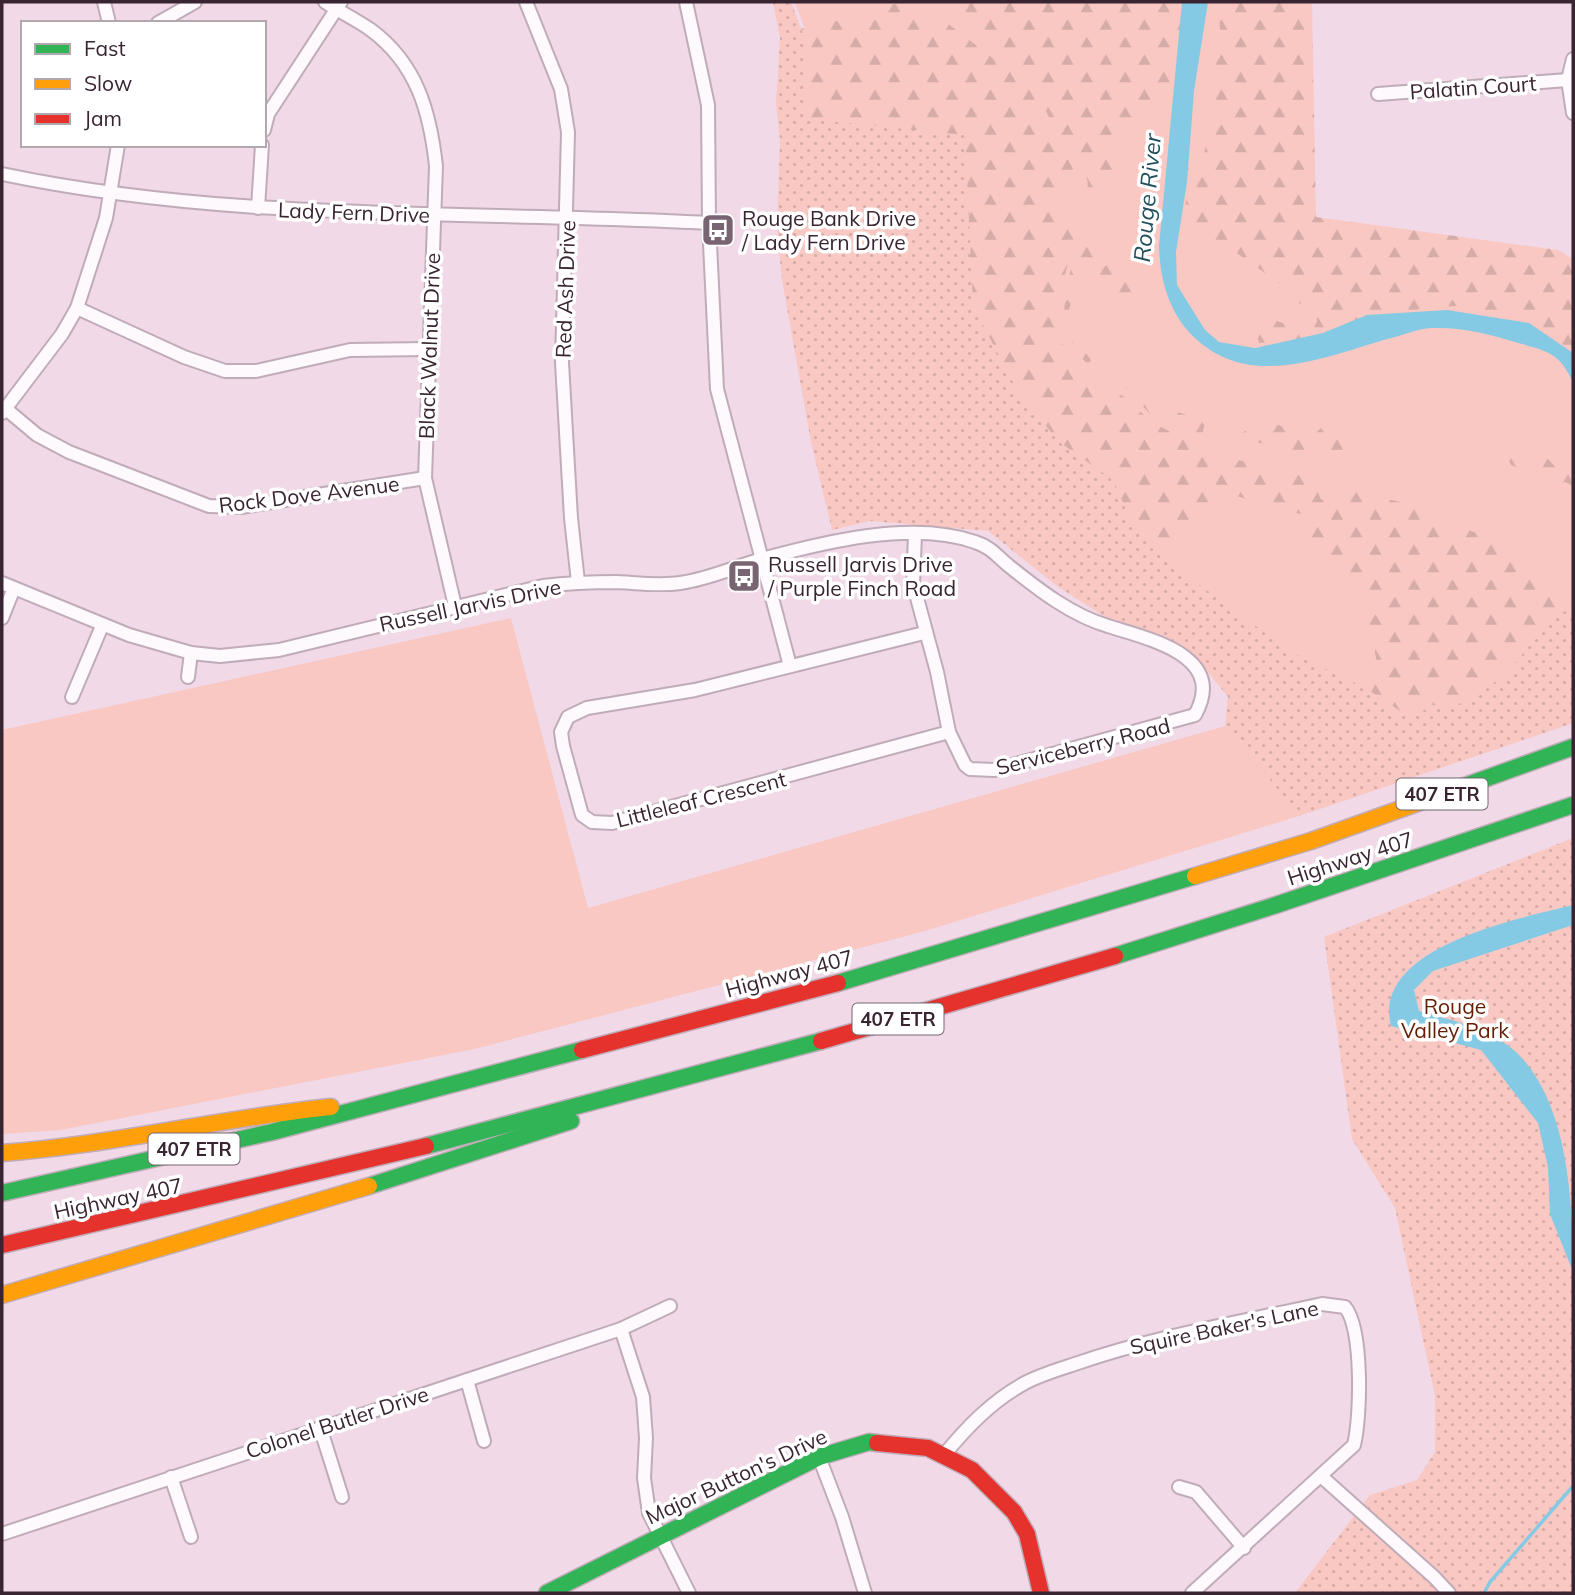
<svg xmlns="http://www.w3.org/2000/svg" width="1575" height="1595" font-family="Mulish,sans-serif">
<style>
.grass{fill:#f9c8c3}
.forest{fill:url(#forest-firs)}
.park{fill:url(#park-dots)}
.water{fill:#85cae4}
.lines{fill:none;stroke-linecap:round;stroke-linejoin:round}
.stream{stroke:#85cae4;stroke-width:3.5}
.street-casing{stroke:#c0acb9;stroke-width:16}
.fast-casing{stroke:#c0acb9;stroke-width:19}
.slow-casing{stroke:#c0acb9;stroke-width:19}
.jam-casing{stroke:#c0acb9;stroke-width:19}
.street{stroke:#fdf9fc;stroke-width:12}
.fast{stroke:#30b455;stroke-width:16}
.slow{stroke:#ff9f0a;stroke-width:16}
.jam{stroke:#e5322d;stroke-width:16}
.labels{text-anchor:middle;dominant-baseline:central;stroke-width:7;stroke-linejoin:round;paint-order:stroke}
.shield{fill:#fff;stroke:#746670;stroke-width:2}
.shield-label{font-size:19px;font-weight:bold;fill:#392532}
.street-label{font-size:21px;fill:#392532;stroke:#fff}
.poi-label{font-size:21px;fill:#392532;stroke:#fff;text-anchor:start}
.park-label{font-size:21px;fill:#651c00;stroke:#fff}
.water-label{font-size:23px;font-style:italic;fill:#21505d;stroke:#fff}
</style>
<defs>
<pattern id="forest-firs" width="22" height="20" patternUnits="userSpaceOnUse" patternTransform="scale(1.75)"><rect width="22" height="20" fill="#f9c8c3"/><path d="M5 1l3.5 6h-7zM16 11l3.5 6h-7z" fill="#d6aca8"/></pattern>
<pattern id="park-dots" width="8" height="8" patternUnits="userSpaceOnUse" patternTransform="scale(1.75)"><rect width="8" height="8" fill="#f9c8c3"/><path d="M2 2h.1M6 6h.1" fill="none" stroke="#d6aca8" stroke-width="1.8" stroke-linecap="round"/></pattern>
</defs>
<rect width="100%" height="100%" fill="#f1d9e8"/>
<g class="grass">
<polygon points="795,2 1226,2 1204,191 1432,292 1573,324 1573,619 1506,683 1471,706 1388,716 1152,578 810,43"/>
<polygon points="511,618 588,908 1225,726 1228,697 1356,756 1573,723 1299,816 925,931 475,1049 61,1130 2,1134 2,730"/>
</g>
<g class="forest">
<path d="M956,2H1185L1173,97L1144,115L1128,140L1112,151V157L1123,170L1121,175L1113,179L1108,189H1103L1096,202L1082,208C1086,190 1094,182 1079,167L1071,170L1064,199L1058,186L1061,144L1033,82L959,22Z"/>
<polygon points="1218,2 1312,2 1316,217 1558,250 1573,259 1573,350 1508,316 1459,306 1426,307 1314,339 1259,343 1251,313 1311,332 1317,322 1317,313 1299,303 1299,297 1238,254 1192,230 1185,215 1189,154 1204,156 1220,30"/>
<path d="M894,4L938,16L1029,86L1055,146V195L1076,234C1064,288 1033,338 1094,380C1104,388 1117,391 1127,399C1138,408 1146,419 1159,426C1172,433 1187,437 1191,452L1195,450L1297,474L1316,487L1321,500L1328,489L1336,488L1415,505L1425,509L1431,520L1462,522L1471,531L1511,546L1533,563L1539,591L1564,594L1573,592V623L1526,647L1502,675L1462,700L1436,706L1423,701L1400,711L1364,687L1377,664L1366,601L1357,585L1343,571L1324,564L1306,535L1316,518C1306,512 1295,514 1284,512C1245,506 1242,482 1199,507L1192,533L1180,541L1152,548L997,508L835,519L790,31L854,17L860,19L862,24L871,22L868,10Z"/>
<path d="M1084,241L1101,255L1099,264L1092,267L1080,265L1077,277L1082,294C1080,297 1076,298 1073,301C1059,317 1082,348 1091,360L1088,365C1063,338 1060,311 1069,277C1072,264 1075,251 1084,241Z"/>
<polygon points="1111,263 1134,282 1142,296 1136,308 1124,311 1090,282 1094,272"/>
<path d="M1122,384C1143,385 1139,392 1155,401C1167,409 1188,416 1201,419L1205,424L1202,434L1180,430L1153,417Z"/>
<path d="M1298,422L1305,423V430L1311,437L1321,428L1332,433H1359V442L1346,452L1337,451L1322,456L1245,440L1241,433C1263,423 1267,419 1291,430Z"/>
<polygon points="1525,450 1532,454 1542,453 1554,465 1562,459 1573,461 1573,486 1565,482 1556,486 1550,476 1539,477 1511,465 1509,461 1516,452"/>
</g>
<g class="park">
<polygon points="773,2 791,2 805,39 807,119 965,135 973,306 1016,388 1058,441 1113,480 1131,520 1182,572 1291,652 1355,683 1398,715 1463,703 1506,675 1545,626 1573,605 1573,723 1299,816 1226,725 1228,697 1193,653 1102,615 1057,586 988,531 870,521 832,530 811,442 782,280 777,230 780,141 776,104 780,38"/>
<polygon points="1573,838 1573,1593 1295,1593 1370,1495 1417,1480 1435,1452 1435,1396 1395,1208 1352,1139 1324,937"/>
</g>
<g class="water">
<path d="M1182,2H1208L1194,91L1187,182L1176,252L1177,285L1205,330L1219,342L1255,348L1323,333L1367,315L1447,310L1529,323L1573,353V383C1561,355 1550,352 1522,344C1493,335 1463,327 1433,328C1419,328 1404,335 1391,338C1327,356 1251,391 1195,338C1169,314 1160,280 1159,246Z"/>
<path d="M1573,905V925L1433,971L1414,990L1419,1011C1451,1020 1492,1029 1517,1053C1569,1104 1573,1204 1573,1272L1550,1214L1548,1167L1538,1123L1481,1050L1391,1026C1371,947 1518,919 1573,905Z"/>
</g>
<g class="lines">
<polyline class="stream" points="1484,1593 1490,1582 1573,1486"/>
<defs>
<g id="street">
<polyline points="104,2 109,23"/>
<path d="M325,2C340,12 357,20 371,30C417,64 430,112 436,166L425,478L455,606"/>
<polyline points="526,2 561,89 568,132 562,363 571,518 578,582"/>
<polyline points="686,2 708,105 709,223 717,389 790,666"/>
<polyline points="158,23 195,2"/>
<polyline points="1573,59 1568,80 1573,113"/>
<polyline points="1378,94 1568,80"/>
<polyline points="264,130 268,114 341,2"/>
<path d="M2,174C235,223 473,210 709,223"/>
<polyline points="258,208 262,145"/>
<polyline points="77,308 184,357 225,371 256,371 350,350 428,349"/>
<polyline points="6,409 37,435 69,452 209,506 241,507 425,478"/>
<polyline points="2,413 62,334 77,308 106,218 118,145"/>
<path d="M2,583L129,635L191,653L220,656L279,650L543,586C568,583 592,582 617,582C637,583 660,586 680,583C709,579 734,567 762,559C824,542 912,520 975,542C991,547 997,556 1009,566C1039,590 1071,615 1108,626C1148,639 1228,655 1195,715L994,770L970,769L965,765L949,732L937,672L913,583L915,535"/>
<polyline points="2,618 14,588"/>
<polyline points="924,633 695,690 587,708 568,717 561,732 563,746 582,815 592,822 612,823 949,732"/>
<polyline points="188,677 191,653"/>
<polyline points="72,697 102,626"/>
<polyline points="621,1329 643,1397 646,1438 644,1478 649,1513 689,1593"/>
<polyline points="467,1380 484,1441"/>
<polyline points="320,1427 342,1497"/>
<path d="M944,1455C967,1427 991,1402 1023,1384C1039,1375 1060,1369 1078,1363C1156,1336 1241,1322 1322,1304L1345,1307C1363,1329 1361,1416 1354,1445L1192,1593"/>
<polyline points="819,1457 842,1517 865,1593"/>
<polyline points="171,1477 191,1537"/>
<polyline points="1322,1477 1434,1577 1449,1593"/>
<polyline points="1179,1487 1196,1492 1244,1548"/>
<polyline points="2,1534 621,1329 670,1306"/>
</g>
<g id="fast">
<polyline points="1451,791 1573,747"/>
<polyline points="1115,956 1276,905 1573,805"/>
<polyline points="838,983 1195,876"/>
<polyline points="426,1146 821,1041"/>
<polyline points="369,1186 571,1121"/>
<polyline points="2,1193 272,1132 582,1050"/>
<polyline points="547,1593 819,1457 869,1442 877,1443"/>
</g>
<g id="slow">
<polyline points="1195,876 1311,841 1451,791"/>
<path d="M2,1153C113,1145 221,1118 331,1107"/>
<polyline points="2,1295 369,1186"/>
</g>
<g id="jam">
<polyline points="821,1041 1115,956"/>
<polyline points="582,1050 838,983"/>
<polyline points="2,1245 426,1146"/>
<polyline points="877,1443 928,1448 972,1470 1014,1512 1027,1534 1041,1593"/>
</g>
</defs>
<use href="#street" class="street-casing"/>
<use href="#fast" class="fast-casing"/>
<use href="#slow" class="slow-casing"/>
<use href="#jam" class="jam-casing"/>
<use href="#street" class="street"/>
<use href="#fast" class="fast"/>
<use href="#slow" class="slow"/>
<use href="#jam" class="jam"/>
</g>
<defs>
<symbol id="bus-square" viewBox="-11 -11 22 22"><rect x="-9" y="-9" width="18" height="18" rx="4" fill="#796472" stroke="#fff"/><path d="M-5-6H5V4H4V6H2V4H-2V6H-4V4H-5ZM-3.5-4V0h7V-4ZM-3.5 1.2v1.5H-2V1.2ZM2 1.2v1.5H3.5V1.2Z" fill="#fff"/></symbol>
</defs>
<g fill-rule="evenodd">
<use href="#bus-square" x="699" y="211" width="38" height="38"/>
<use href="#bus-square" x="725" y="557" width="38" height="38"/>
</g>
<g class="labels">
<g class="shield">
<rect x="1396.5" y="778.5" width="91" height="31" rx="5"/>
<rect x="852.5" y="1003.5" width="91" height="31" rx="5"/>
<rect x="148.5" y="1133.5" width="91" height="31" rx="5"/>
</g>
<g class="shield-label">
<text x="1442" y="794">407 ETR</text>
<text x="898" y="1019">407 ETR</text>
<text x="194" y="1149">407 ETR</text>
</g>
<g class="street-label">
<text transform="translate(1473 87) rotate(-4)">Palatin Court</text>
<text transform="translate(354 212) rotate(2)">Lady Fern Drive</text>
<text transform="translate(565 289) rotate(-88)">Red Ash Drive</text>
<text transform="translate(429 346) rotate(-88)">Black Walnut Drive</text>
<text transform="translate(309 494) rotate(-7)">Rock Dove Avenue</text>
<text transform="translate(470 605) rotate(-12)">Russell Jarvis Drive</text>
<text transform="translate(1083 746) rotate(-14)">Serviceberry Road</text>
<text transform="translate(701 799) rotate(-14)">Littleleaf Crescent</text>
<text transform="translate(1350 858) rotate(-18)">Highway 407</text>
<text transform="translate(789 973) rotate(-15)">Highway 407</text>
<text transform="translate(118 1198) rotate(-12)">Highway 407</text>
<text transform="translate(1224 1327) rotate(-12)">Squire Baker's Lane</text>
<text transform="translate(337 1422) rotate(-18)">Colonel Butler Drive</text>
<text transform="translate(736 1476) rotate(-25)">Major Button's Drive</text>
</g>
<g class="poi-label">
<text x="742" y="218">Rouge Bank Drive<tspan x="742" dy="24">/ Lady Fern Drive</tspan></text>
<text x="768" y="564">Russell Jarvis Drive<tspan x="768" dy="24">/ Purple Finch Road</tspan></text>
</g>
<g class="park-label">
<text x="1455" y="1006">Rouge<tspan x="1455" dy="24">Valley Park</tspan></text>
</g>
<g class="water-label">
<text transform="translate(1147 198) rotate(-85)">Rouge River</text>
</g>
</g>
<rect width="1575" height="1595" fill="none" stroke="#392532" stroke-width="7"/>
<rect x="21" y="21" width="245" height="126" fill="#ffffff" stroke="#b0a8ad" stroke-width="2"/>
<rect x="35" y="44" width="35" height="10" fill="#30b455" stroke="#b0a8ad" stroke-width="2"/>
<text x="84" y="56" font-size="21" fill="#392532">Fast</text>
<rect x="35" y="79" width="35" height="10" fill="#ff9f0a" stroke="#b0a8ad" stroke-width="2"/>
<text x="84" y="91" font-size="21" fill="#392532">Slow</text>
<rect x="35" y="114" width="35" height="10" fill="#e5322d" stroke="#b0a8ad" stroke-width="2"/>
<text x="84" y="126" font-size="21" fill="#392532">Jam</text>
</svg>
